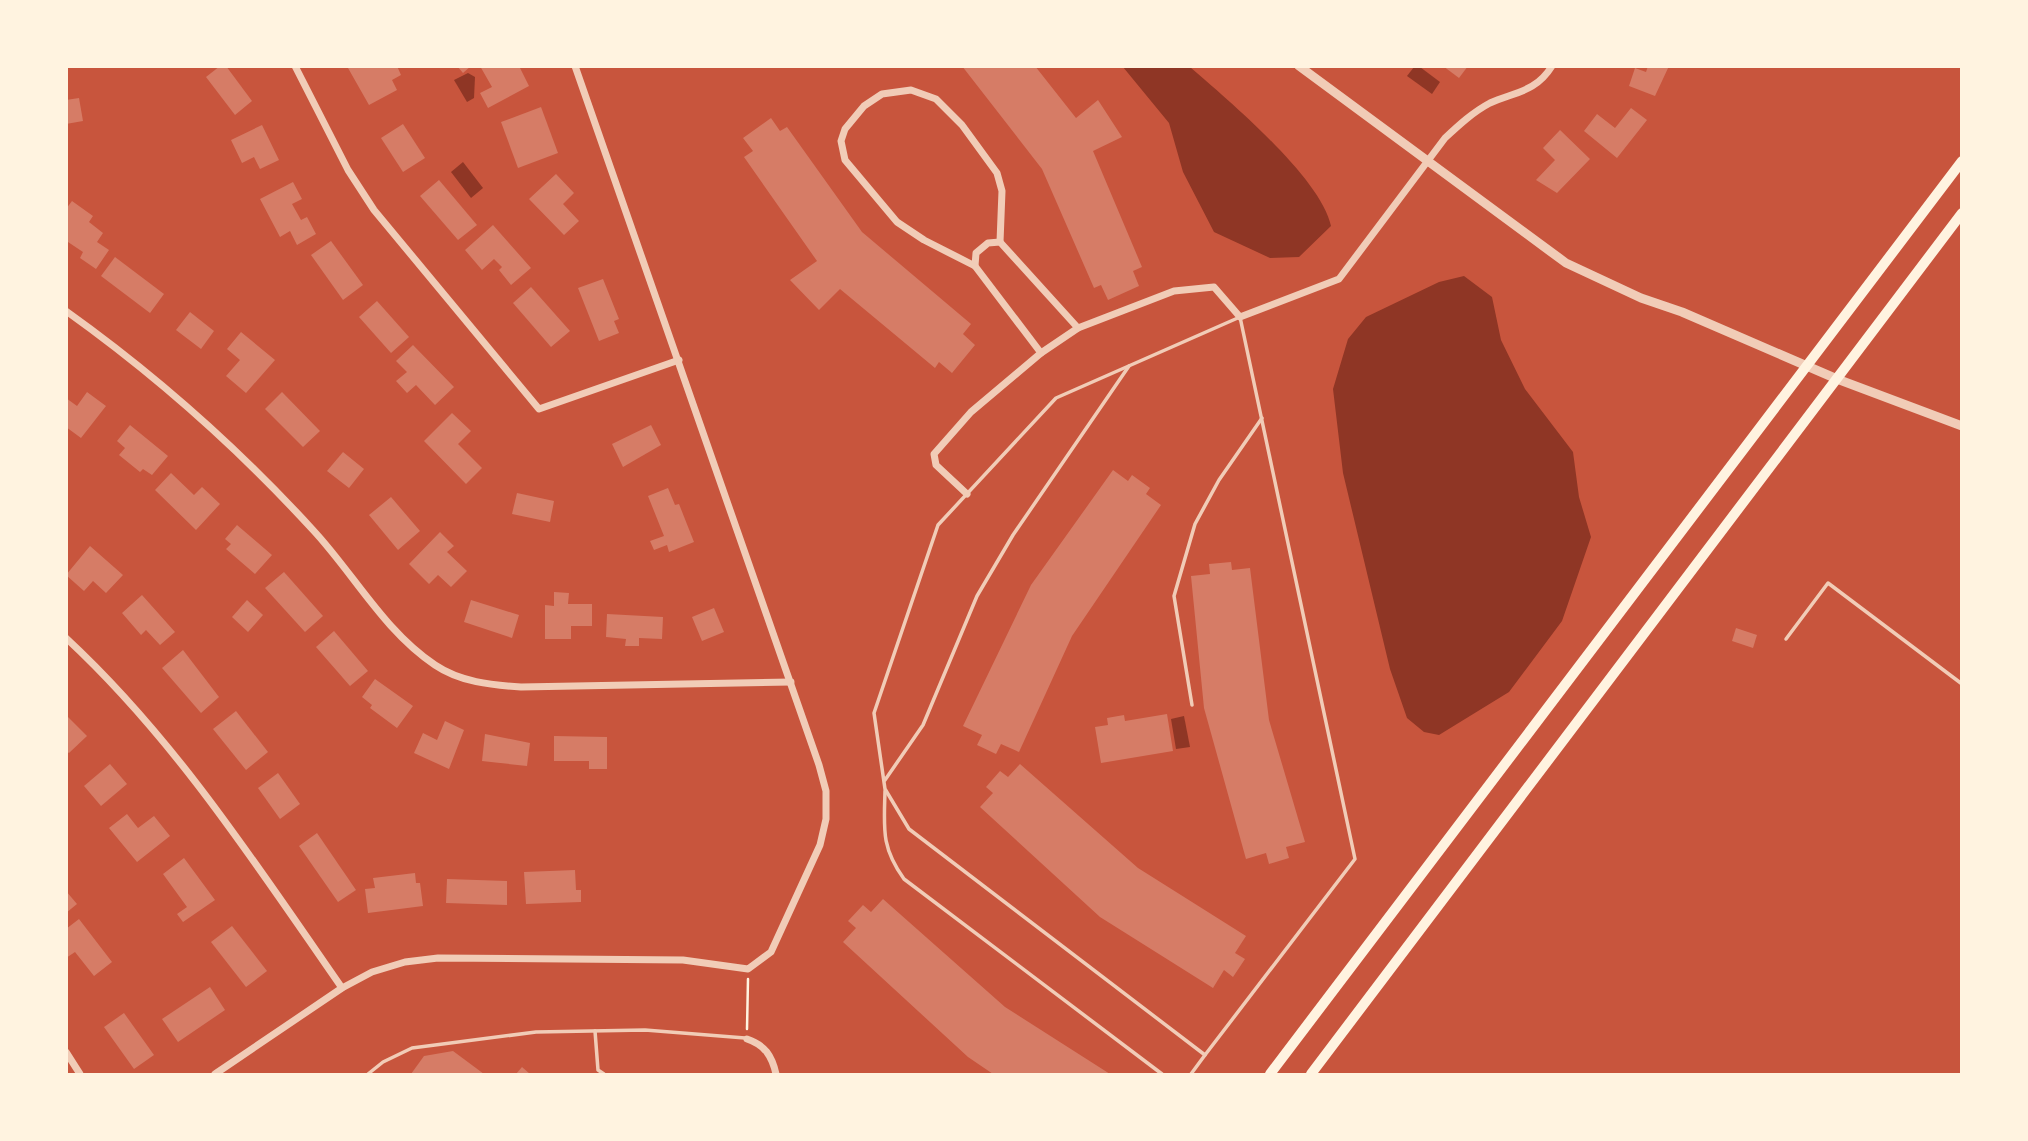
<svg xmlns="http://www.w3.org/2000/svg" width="2028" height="1141" font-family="'Golos Text',sans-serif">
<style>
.water{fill:#8f3625}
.building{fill:#d67c66}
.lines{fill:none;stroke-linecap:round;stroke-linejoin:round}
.path{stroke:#fff3e0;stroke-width:2.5}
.service{stroke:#f1ccb7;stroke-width:3.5}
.minor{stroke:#f1ccb7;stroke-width:7}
.tertiary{stroke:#f1ccb7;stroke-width:9}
.secondary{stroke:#fff3e0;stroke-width:10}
</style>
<rect width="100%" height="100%" fill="#c8553d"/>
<g class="water">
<path d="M1123,67H1190C1228,100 1321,178 1331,226L1299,257L1270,258L1214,232L1183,172L1169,123Z"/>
<polygon points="1414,67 1420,67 1440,82 1432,94 1407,76"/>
<polygon points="468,73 475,77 474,98 467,102 454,80"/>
<polygon points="463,162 483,188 471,198 451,172"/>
<polygon points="1464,276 1492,297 1501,340 1525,389 1573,452 1579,497 1591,537 1562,621 1509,692 1439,735 1424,732 1407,718 1390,669 1343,473 1333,389 1348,339 1366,317 1439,282"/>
<polygon points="1184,716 1190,747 1176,749 1171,719"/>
</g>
<g class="building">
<polygon points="220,66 226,66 252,101 235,115 206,77"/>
<polygon points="351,66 397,66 401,75 392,80 397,90 369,105 348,68"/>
<polygon points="457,66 471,66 463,73"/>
<polygon points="480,66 519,66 529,86 488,108 480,93 492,87"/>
<polygon points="962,66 1035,66 1076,118 1098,100 1122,137 1093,151 1142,267 1133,271 1139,286 1108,300 1101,285 1094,288 1042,169"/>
<polygon points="1443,66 1468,66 1459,78"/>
<polygon points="1648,66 1669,66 1655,96 1629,86 1635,68 1646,72"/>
<polygon points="79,98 83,121 66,124 66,100"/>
<polygon points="541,107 558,153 518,168 501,122"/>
<polygon points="1631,108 1647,120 1617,158 1584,131 1597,114 1615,128"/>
<polygon points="771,118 780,131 787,127 862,232 971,324 963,334 975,345 952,373 939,362 935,368 840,289 819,310 790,280 817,261 744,157 753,151 743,138"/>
<polygon points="403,124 425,158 403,172 381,138"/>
<polygon points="262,125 279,160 260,169 254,157 242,163 231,140"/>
<polygon points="1560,130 1590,159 1557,193 1536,180 1555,160 1543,148"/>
<polygon points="556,174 574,193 563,204 579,221 564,235 529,199"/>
<polygon points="439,180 477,225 458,240 420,196"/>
<polygon points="293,182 302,199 292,204 301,220 307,217 316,234 297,245 290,231 280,237 260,199"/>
<polygon points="72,201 93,216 89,222 103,233 97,242 109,250 96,269 80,258 83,252 68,242 66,245 66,209"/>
<polygon points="493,225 531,268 511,285 499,270 502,267 494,259 482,270 465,250"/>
<polygon points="331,241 363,285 343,300 311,255"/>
<polygon points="115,257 164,294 150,313 101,276"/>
<polygon points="603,279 619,319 614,321 619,333 599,341 578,288"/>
<polygon points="531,287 570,331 551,347 513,303"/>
<polygon points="377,301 409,337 391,353 359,317"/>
<polygon points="190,312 214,331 201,349 176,330"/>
<polygon points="241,332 275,360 246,393 226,376 240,360 227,349"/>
<polygon points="413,345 454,387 435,405 416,385 407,393 396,381 407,372 396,361"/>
<polygon points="87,392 106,406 81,438 66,427 66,398 77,406"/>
<polygon points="282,392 320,431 303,447 265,409"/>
<polygon points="452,413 471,431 458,444 482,468 466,484 424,441"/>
<polygon points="130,425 168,456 152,475 143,469 140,472 119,455 125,448 117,441"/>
<polygon points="651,425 661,445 623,467 612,444"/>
<polygon points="343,452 364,469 349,488 327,471"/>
<polygon points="1113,470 1128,481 1132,475 1150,488 1146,494 1161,505 1072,636 1019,752 1001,744 996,754 977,745 982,735 963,726 1031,585"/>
<polygon points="171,473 194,495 202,487 220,504 196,530 155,490"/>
<polygon points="668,488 675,505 679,504 694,542 669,552 667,545 654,550 650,541 664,536 648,496"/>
<polygon points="517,493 554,501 550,522 512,514"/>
<polygon points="391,497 420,531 398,550 369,515"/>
<polygon points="237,525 272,555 255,574 226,549 231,544 225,539"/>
<polygon points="440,532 454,546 447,552 467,571 451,587 438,575 429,584 409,564"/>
<polygon points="90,546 123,575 106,593 93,581 84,591 66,575"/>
<polygon points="1231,562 1232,570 1250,568 1269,720 1305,842 1286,847 1289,858 1269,864 1266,853 1246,859 1204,708 1191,576 1210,574 1209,564"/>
<polygon points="284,572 323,616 305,632 265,588"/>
<polygon points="554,592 569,593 568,604 592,604 592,626 571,626 571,639 545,639 545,605 554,606"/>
<polygon points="142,595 175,632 160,645 146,630 141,635 122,613"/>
<polygon points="247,600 263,615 248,632 232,617"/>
<polygon points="471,600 519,615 512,638 464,622"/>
<polygon points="714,608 724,632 702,641 692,617"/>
<polygon points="607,614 663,617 662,639 639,638 639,646 625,646 626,639 606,637"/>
<polygon points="1736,628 1757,635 1753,648 1732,641"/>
<polygon points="334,631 368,671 350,686 316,647"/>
<polygon points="183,650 219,697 201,713 162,668"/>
<polygon points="375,679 413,706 397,728 370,708 372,705 362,697"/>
<polygon points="236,711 268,752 246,770 213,729"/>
<polygon points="1167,714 1173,751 1101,763 1095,727 1108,725 1107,718 1124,715 1125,721"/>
<polygon points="66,715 87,736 69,753 66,751"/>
<polygon points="445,721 464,730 449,769 414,753 423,733 437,740"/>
<polygon points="485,734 530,743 527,766 482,761"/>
<polygon points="554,736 607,737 607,769 589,769 589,761 554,761"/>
<polygon points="110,764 127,784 101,806 84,786"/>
<polygon points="1020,764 1138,868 1246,936 1235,953 1245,959 1233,977 1224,970 1213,988 1100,917 980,807 993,793 986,787 1000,771 1008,777"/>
<polygon points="278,773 300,804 280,819 258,788"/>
<polygon points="127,814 138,828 154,816 170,836 137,862 109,828"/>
<polygon points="317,833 356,890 338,902 299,846"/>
<polygon points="184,858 215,900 183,922 177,914 187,907 163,874"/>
<polygon points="575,870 576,890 581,890 581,902 526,904 524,872"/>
<polygon points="415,873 416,883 420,883 423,906 368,913 365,889 375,888 373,878"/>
<polygon points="447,879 507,881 507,905 446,903"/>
<polygon points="66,891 77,904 66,913"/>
<polygon points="883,899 1005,1007 1110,1074 993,1074 968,1057 843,942 856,928 848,921 863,905 871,912"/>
<polygon points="79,919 112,962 94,976 75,952 66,958 66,929"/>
<polygon points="232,926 267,971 246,987 211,942"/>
<polygon points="210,987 225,1010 178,1042 162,1019"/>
<polygon points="124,1013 154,1055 134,1069 104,1027"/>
<polygon points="453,1051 484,1074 411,1074 424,1056"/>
<polygon points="522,1067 530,1074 516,1074"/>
</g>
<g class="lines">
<polyline class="path" points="747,1029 748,979"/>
<g class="service">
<polygon points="1240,317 1355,859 1205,1055 909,829 885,789 874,713 938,525 1056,398"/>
<polyline points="1786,639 1828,583 1962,684"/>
<polyline points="1192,705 1174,596 1195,524 1219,480 1262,418"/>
<polyline points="885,780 923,725 977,596 1013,535 1129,366"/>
<path d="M885,791C884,829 881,847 904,879L1162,1074"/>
<polyline points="595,1031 598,1070 604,1074"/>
<polyline points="368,1074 383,1062 412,1048 536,1032 645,1030 745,1038"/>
<polyline points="1191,1074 1205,1055"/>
</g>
<g class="minor">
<polyline points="295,66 348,170 374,210 539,409 679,360"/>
<polyline points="975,266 924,240 897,222 845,160 841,141 845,129 864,106 882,94 911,90 936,99 962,125 997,173 1002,191 1000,242"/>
<path d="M66,311C157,376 238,448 313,530C354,574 384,631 435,665C460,682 491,685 521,687L791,682"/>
<polyline points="1041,353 1078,328"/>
<path d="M967,494L936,465L934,454L971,412L1041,353L975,266L976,253L988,243L1000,242L1078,328L1174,291L1214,287L1240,317L1339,279L1445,138C1459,125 1473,112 1490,103C1515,92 1536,92 1552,66"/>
<path d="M66,638C176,740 257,866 342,988"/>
<path d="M747,1039C765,1045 772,1056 776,1074"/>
<polyline points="66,1052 80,1074"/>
<polyline points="215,1074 342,988 372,972 405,962 438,958 683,960 748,969 771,952 820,845 826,819 826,791 819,765 575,66"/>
</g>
<polyline class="tertiary" points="1299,66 1566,263 1641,298 1682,312 1837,379 1962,426"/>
<g class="secondary">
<polyline points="1270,1074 1962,161"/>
<polyline points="1311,1074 1962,213"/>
</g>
</g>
<rect width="2028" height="1141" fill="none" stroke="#fff3e0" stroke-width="136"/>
</svg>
